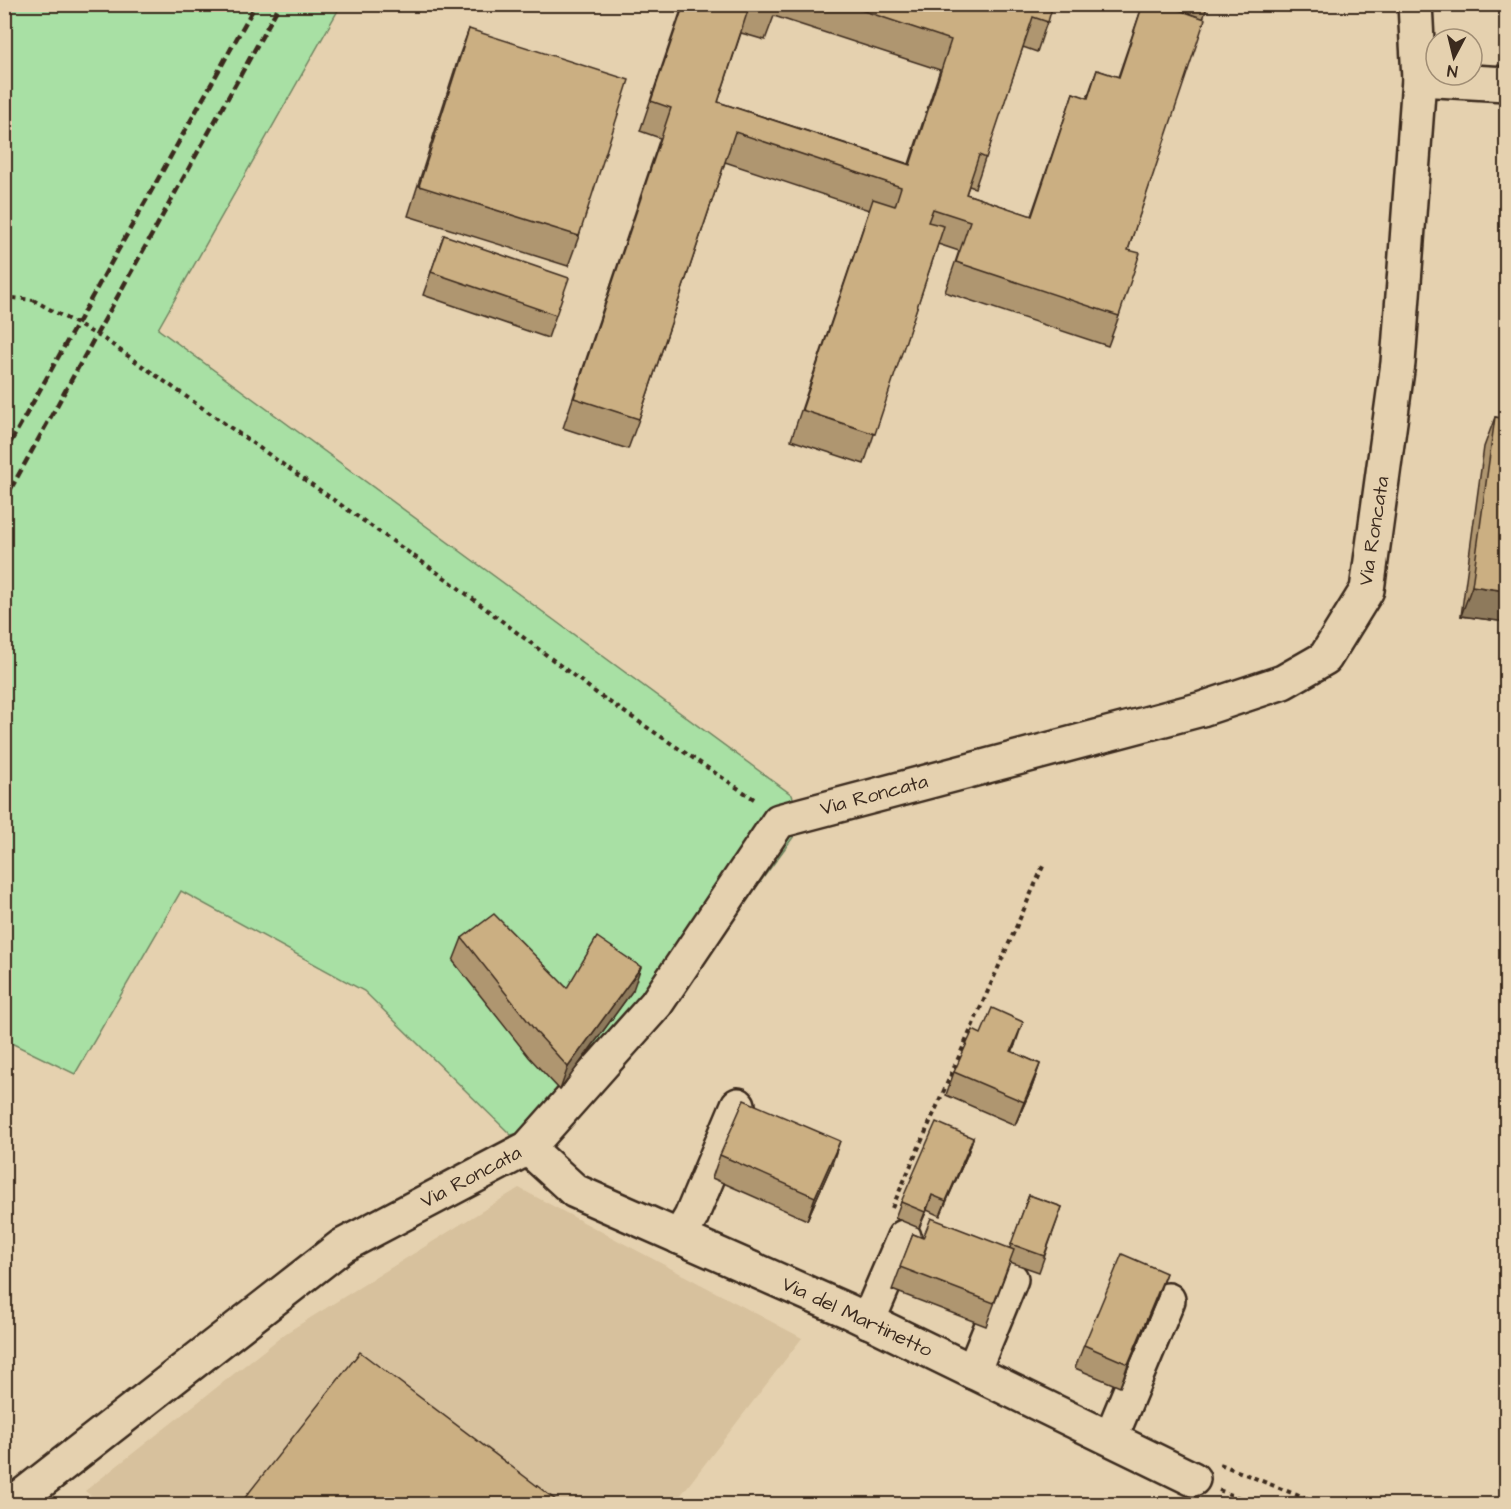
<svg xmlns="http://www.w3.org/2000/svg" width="1511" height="1509" font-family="'Architects Daughter',sans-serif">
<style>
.built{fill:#d7c19d}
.green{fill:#a8e0a4;stroke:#728561;stroke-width:1.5}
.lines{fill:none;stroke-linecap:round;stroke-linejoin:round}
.minor-casing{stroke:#3b2a1e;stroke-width:38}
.path{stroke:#3b2a1e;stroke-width:4;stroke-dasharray:4.5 4.5;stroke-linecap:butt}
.minor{stroke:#e5d1af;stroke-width:33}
.rail{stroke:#3b2a1e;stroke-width:4.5;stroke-dasharray:9 4.5;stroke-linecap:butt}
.path-bridge{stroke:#3b2a1e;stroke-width:4;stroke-dasharray:4.5 4.5;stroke-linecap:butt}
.wall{fill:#af9670;stroke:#3b2a1e;stroke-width:1.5;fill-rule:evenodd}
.shaded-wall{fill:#8e7a5b;stroke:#3b2a1e;stroke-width:1.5}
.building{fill:#cbaf82;stroke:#3b2a1e;stroke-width:1.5}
.labels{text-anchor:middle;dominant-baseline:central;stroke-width:5;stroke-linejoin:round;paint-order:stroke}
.street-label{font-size:20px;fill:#3b2a1e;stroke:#e5d1af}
</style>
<rect width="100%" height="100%" fill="#e5d1af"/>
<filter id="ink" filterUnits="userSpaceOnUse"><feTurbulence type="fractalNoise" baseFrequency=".0167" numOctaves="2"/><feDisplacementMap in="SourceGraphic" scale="12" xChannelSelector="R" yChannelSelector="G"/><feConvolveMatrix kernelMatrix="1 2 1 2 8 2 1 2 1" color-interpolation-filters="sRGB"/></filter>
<g filter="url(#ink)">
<polygon class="built" points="519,1188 802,1338 674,1504 101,1504 85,1491 286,1333"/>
<polygon class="green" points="4,5 341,5 158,329 792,795 802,825 671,1003 574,1120 511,1135 364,991 181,891 75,1074 5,1040"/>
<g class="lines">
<defs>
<g id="minor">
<polyline points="1419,79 1506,84"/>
<polyline points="528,1148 575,1191 848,1311 1193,1479"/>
<polyline points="679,1237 691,1217 738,1105"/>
<polyline points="868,1321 904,1237"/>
<polyline points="973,1372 1011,1279"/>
<polyline points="1111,1437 1168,1300"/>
<polyline points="12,1504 342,1246 528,1148 656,1004 779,821 1202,709 1283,682 1325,658 1367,590 1398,363 1419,79 1415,4"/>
</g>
</defs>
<use href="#minor" class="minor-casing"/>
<g class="path">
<polyline points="4,297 33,300"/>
<polyline points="104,339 448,580 599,695 757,801"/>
<polyline points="892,1208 1044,864"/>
<polyline points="1220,1464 1319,1504"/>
<polyline points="1219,1490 1255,1504"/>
</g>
<use href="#minor" class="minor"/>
<g class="rail">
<polyline points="4,454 256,4"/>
<polyline points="4,501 280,4"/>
</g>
<polyline class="path-bridge" points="33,300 104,339"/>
</g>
<g class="wall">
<path d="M683,4H1053L1037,52L1023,47L975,188L969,186L966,194L1031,216L1073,93L1087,98L1097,70L1118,77L1143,4H1208L1128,250L1119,316L1108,346L945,292L959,251L938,244L864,464L791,440L869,210L725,162L639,419L628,449L563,428L660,138L640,131ZM774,16L940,70L909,164L718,102L741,33L765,40Z"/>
<polygon points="469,29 579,236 568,266 408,216 458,59"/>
<polygon points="444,235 556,315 548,338 423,295"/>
<polygon points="1506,240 1506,261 1500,259"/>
<polygon points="1495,417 1506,419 1506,622 1461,616 1484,447"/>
<polygon points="462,938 567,988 633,990 560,1090 529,1057 453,961"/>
<polygon points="981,1034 1015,1045 1012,1052 1040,1064 1032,1087 1015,1125 946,1095 954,1072"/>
<polygon points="973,1138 968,1153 940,1216 927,1210 919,1228 895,1218 901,1202"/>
<polygon points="720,1155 832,1164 807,1220 712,1178"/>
<polygon points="1029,1195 1062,1207 1039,1272 1010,1262 986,1326 892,1290 913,1234 923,1238 1010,1248"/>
<polygon points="1158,1296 1120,1387 1075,1368 1084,1345"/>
</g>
<g class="shaded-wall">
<polygon points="1472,586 1506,591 1506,622 1461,616"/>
<polygon points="641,967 633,990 560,1090 568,1067"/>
<polygon points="1023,1022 1015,1045 1002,1074 1011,1051"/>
<polygon points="1040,1064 1032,1087 1015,1125 1024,1102"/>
<polygon points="973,1138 968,1153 940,1216 946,1201"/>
<polygon points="840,1141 832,1164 807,1220 815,1197"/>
<polygon points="932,1195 927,1210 919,1228 925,1212"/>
<polygon points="1166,1273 1158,1296 1120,1387 1128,1364"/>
</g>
<g class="building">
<polygon points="684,4 750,4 718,102 910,165 951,40 843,4 1053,4 1048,22 1033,17 986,158 979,155 966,194 1032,216 1073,93 1088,98 1097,70 1119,77 1143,4 1162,4 1205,19 1128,250 1140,253 1119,316 956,262 970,221 933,209 928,222 944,226 875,434 802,410 873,199 895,206 901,187 735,132 639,419 574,398 671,108 651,101"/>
<polygon points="758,4 778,4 776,10"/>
<polygon points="469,29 629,80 579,236 419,186"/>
<polygon points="444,235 569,278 556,315 431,272"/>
<polygon points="1495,417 1506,419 1506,591 1472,586"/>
<polygon points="494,914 567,988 597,937 641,967 568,1067 538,1034 462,938"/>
<polygon points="992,1008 1023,1022 1011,1051 1040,1064 1024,1102 954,1072 973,1030 981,1034"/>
<polygon points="744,1100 840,1141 815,1197 720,1155"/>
<polygon points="936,1122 973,1138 946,1201 932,1195 925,1212 901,1202"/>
<polygon points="1029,1195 1062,1207 1044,1256 1011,1244"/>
<polygon points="931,1218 1014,1250 994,1303 900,1267 913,1234 923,1238"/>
<polygon points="1122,1254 1166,1273 1128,1364 1084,1345"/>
<polygon points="360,1352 561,1504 240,1504"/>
</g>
</g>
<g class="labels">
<g class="street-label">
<text transform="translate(1374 531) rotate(-81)">Via Roncata</text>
<text transform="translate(874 795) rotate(-15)">Via Roncata</text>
<text transform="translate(471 1177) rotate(-28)">Via Roncata</text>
<text transform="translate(857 1317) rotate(25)">Via del Martinetto</text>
</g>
</g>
<rect width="1511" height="1509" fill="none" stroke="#e5d1af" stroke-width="24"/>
<rect x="12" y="12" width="1487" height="1485" fill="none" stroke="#3b2a1e" stroke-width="2" filter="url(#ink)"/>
<g transform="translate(1454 57) rotate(187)"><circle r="28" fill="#e5d1af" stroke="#a18e75" stroke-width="1.5"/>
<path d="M0-4.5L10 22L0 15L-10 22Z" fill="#3b2a1e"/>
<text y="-9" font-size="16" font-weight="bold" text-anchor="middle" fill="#3b2a1e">N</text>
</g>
</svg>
